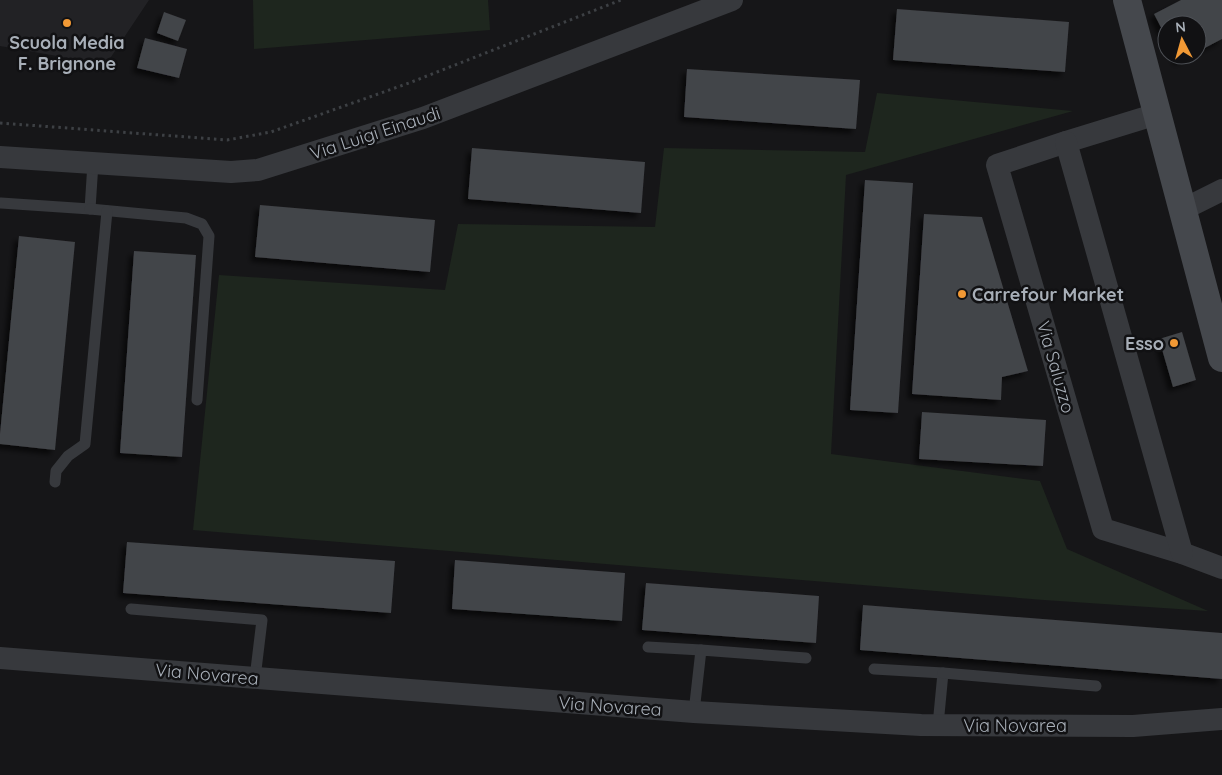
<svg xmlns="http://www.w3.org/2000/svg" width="1222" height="775" font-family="Quicksand,sans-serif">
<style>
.built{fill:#222225}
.green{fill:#1e261e}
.building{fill:#424448;filter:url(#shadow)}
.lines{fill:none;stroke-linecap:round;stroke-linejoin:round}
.path{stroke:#3d4044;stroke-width:3;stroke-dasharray:2.5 4;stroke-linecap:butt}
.lane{stroke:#37393d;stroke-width:11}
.street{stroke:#37393d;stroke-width:22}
.secondary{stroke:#45484d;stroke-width:28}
.poi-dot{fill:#f19935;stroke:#111113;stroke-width:2}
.labels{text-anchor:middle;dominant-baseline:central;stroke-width:5;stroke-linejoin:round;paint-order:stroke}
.poi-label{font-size:18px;font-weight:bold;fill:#a8afb8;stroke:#111113}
.street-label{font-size:18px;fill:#a8afb8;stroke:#111113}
</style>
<defs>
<filter id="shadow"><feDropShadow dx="-4.5" dy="4.5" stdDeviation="2.5" flood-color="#0009"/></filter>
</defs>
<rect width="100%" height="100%" fill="#161618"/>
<polygon class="built" points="0,0 149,0 107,63 97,63 0,46"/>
<g class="green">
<polygon points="253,0 488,0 490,30 254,49"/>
<polygon points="877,93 1073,111 846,175 831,454 1040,481 1067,549 1208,611 1044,600 193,530 219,275 445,290 458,224 655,227 664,148 865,152"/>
</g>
<g class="building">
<polygon points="1181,0 1222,0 1222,39 1197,52 1197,25 1167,25 1167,39 1154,14"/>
<polygon points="897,9 1069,22 1065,72 893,60"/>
<polygon points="164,12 186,20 178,41 157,33"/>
<polygon points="145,38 187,49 179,78 137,68"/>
<polygon points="1175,55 1191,55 1179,61"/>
<polygon points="687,69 860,80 856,129 684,117"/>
<polygon points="472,148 645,162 641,213 468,199"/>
<polygon points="865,180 913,183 898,413 850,410"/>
<polygon points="260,205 435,220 430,272 255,257"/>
<polygon points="924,214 982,217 1028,371 1002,377 1001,400 912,394"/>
<polygon points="19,236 75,242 55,450 0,444 0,434"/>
<polygon points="134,251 196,255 182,457 120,453"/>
<polygon points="1182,332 1196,380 1173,387 1159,339"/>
<polygon points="922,412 1046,420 1043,466 919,459"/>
<polygon points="127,542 395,561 391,613 123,593"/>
<polygon points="455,560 625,573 622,621 452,609"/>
<polygon points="646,583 819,596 816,643 642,630"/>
<polygon points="863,605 1222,633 1222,679 860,650"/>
</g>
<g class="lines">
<polyline class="path" points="0,123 227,140 271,132 409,83 621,0"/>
<g class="lane">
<polyline points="1,203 90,209 93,163"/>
<polyline points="90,209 186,218 202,224 209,236 197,400"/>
<polyline points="55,482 56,471 68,456 85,444 107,211"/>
<polyline points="131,609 262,620 255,678"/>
<polyline points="648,647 701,650"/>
<polyline points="874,669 943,673 938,725"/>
<polyline points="943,673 1096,686"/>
<polyline points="694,712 701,650 806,658"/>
</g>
<g class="street">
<polyline points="1157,114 1066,142 997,165 1103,529 1182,553 1222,568"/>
<polyline points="1066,142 1182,553"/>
<polyline points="0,157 231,172 258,170 423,118 732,0"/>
<polyline points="1182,210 1222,190"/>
<polyline points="0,658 694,712 921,725 1133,726 1222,719"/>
</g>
<polyline class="secondary" points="1127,0 1222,358"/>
</g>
<g class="poi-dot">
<circle cx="67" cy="23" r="5"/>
<circle cx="962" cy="294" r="5"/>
<circle cx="1174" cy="343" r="5"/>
</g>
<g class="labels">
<g class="poi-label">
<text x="67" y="42">Scuola Media<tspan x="67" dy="21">F. Brignone</tspan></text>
<text x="972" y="294" text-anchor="start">Carrefour Market</text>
<text x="1164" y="343" text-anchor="end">Esso</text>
</g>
<g class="street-label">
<text transform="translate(375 133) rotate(-18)">Via Luigi Einaudi</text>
<text transform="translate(1056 367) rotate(74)">Via Saluzzo</text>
<text transform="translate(207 674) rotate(5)">Via Novarea</text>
<text transform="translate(610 706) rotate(4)">Via Novarea</text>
<text x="1015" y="725">Via Novarea</text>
</g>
</g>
<g transform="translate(1182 40) rotate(354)"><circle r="24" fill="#111113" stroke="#4d5055"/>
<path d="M0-4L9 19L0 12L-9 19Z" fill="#f19935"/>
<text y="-8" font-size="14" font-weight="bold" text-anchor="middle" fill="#a8afb8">N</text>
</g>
</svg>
